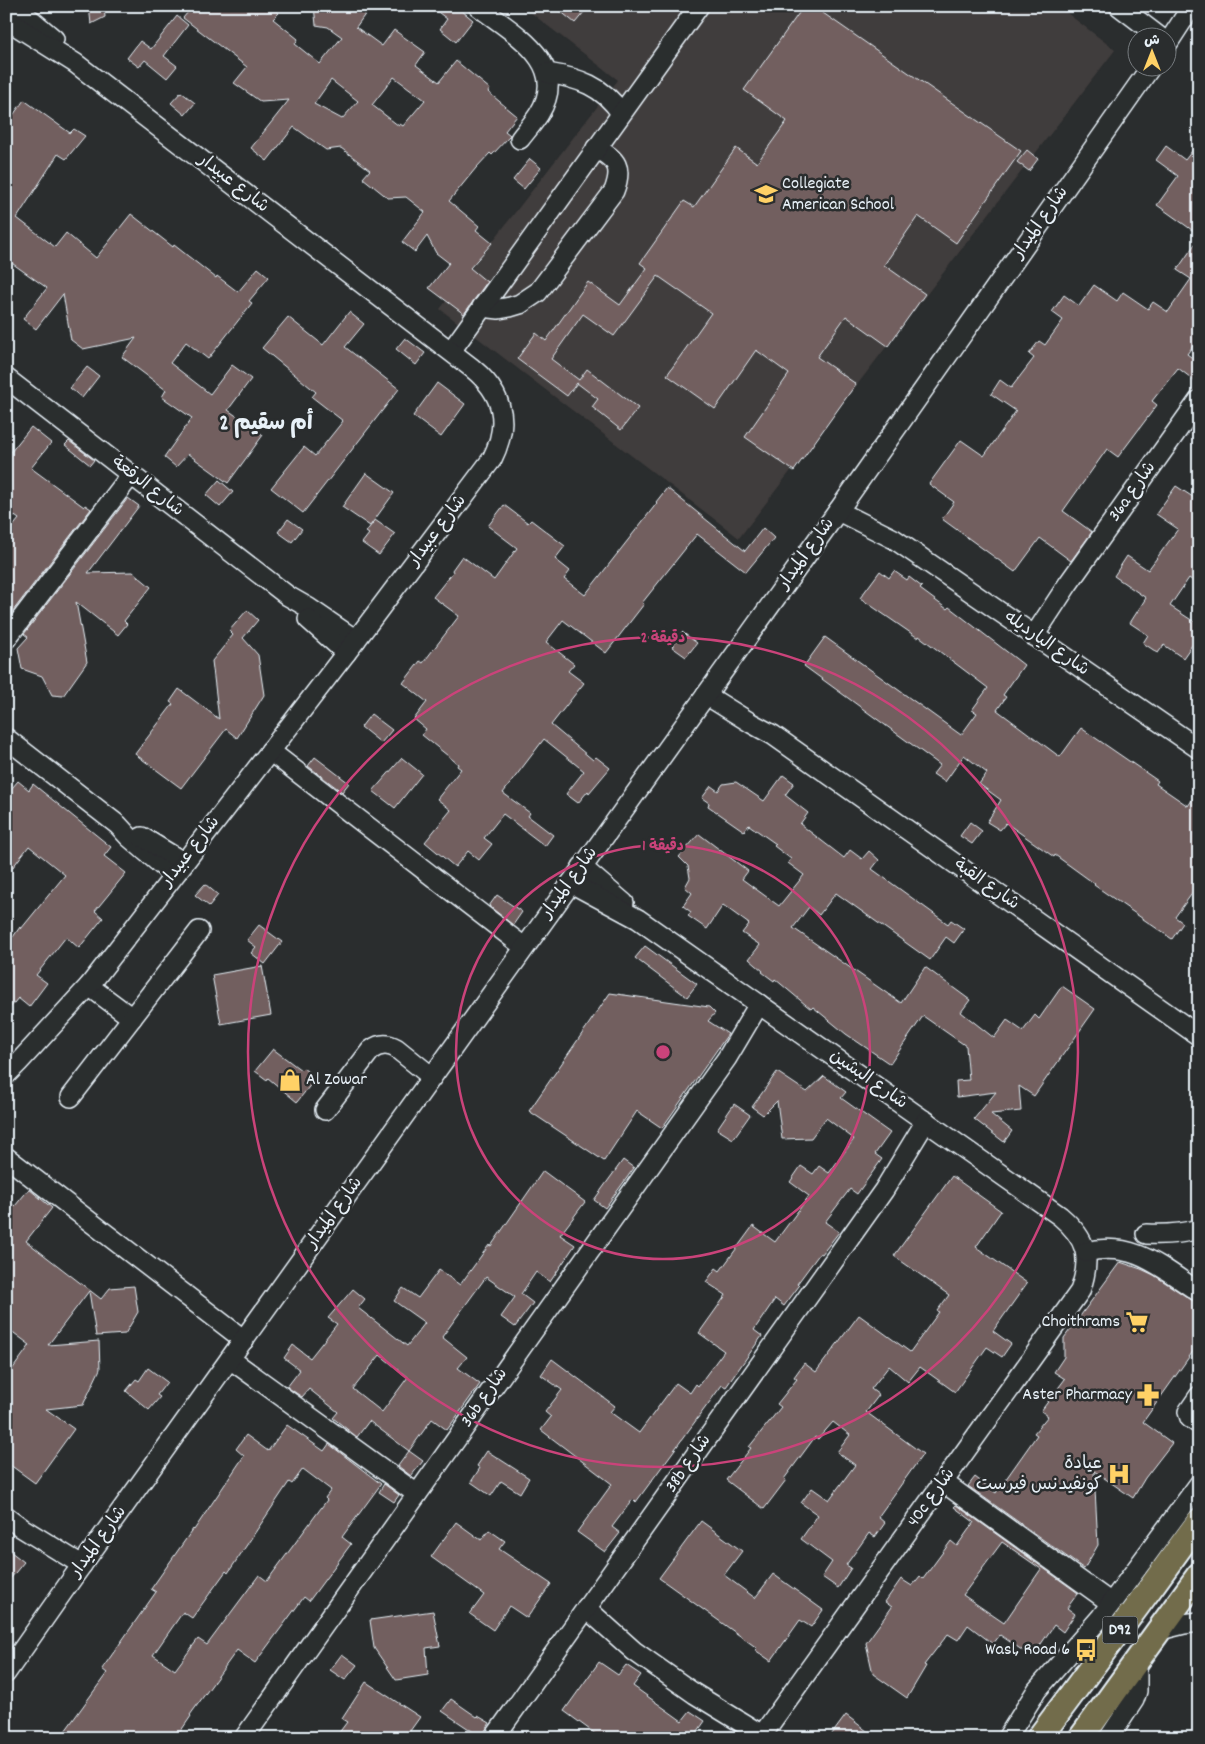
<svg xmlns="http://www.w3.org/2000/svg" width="1205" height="1744" font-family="Dekko,'Playpen Sans Arabic',sans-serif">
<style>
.built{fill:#403c3c}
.building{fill:#725f5e;stroke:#e8f1f8;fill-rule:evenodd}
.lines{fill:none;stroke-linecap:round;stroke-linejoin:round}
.minor-casing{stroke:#e8f1f8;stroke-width:22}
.major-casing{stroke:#e8f1f8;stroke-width:28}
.minor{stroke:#2a2d2e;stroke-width:19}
.major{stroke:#726c4b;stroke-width:24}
.ring{fill:none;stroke:#ca437a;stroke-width:2.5}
.labels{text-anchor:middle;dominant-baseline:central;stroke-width:5;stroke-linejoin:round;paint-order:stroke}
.shield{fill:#2a2d2e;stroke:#afb6bb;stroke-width:1}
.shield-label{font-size:16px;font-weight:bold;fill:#e8f1f8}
.street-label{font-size:18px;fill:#e8f1f8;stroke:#2a2d2e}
.poi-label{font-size:18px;fill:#e8f1f8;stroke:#2a2d2e;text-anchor:end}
.district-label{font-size:22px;font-weight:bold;fill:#e8f1f8;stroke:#2a2d2e}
.centre{fill:#ca437a;stroke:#2a2d2e;stroke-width:2.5}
.ring-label{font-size:15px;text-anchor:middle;font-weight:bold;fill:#ca437a;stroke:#2a2d2e;stroke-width:5;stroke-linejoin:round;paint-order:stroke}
</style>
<rect width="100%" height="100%" fill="#2a2d2e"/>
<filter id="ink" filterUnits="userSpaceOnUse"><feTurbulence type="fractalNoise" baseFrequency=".02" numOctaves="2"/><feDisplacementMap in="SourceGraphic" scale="10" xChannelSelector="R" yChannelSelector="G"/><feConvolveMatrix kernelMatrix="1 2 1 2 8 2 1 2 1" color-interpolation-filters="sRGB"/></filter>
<g filter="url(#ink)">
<polygon class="built" points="522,6 1058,6 1115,50 739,538 440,309 618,80"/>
<g class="building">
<polygon points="89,6 104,6 105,17 91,24"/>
<path d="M193,6H271L279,13L273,19L298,39L295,44L320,64L342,37L328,27L316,25L314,6H371L356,27L382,46L394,30L425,52L416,65L439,82L456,61L490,89L488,92L517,116L505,131L510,135L509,137L492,155L490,153L476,168L449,201L479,226L476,230L492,243L470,268L487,282L464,314L429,288L449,263L436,253L427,236L415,252L402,242L425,212L406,197L388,198L363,178L370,170L341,148L326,150L294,127L267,161L251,148L289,100L261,102L234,83L247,67L183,18ZM394,77L425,100L403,126L400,124L399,126L372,105ZM331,80L358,101L342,119L314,104Z"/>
<polygon points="430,6 456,6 473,20 456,42 440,29 447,19"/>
<polygon points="554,6 589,6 575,23"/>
<polygon points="804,6 813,6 1021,151 956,243 918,216 884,265 925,294 888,346 846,316 817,357 856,384 794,471 745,437 789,374 756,350 715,409 667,375 711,313 658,276 614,336 583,314 551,359 579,380 587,369 638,408 621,430 592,407 598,399 577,383 567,396 517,359 536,333 546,341 588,282 620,305 647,268 640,263 684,201 694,207 736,148 757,163 787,121 744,90"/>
<polygon points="177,16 188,25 164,56 177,66 167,78 145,60 139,67 127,58 140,41 151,49"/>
<polygon points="181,92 195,103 185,115 171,103"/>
<polygon points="24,100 70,133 74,129 85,136 66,159 58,154 17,218 55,247 66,233 96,258 131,214 173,247 174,245 216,278 217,276 238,292 258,268 269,277 249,301 252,303 208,359 186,342 170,363 210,394 232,365 251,379 228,410 263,435 228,483 188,454 176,467 164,457 192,418 162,397 166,390 122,357 136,338 83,349 71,340 63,294 36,329 23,319 47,288 6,259 6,125"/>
<polygon points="1199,142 1199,235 1157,205 1178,176 1156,160 1166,146 1185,160"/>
<polygon points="1027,150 1038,159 1029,171 1017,162"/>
<polygon points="530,159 541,168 524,189 513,180"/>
<polygon points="1199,238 1199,338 1187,354 1199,363 1199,384 1178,368 1152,401 1157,405 1118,457 1107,449 1063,511 1092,532 1071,561 1040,538 1015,572 942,519 954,502 929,484 961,440 984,456 1016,411 991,394 1000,380 1011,388 1034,358 1029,354 1039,341 1045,345 1063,320 1052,312 1064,295 1079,306 1094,285 1117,301 1123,292 1148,309 1153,302 1168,312 1191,279 1177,270"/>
<polygon points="349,312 364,324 345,347 399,389 303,513 271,488 304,447 315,456 343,421 312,397 316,392 262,348 288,317 323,345"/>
<polygon points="405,338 425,353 416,365 396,349"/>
<polygon points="87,367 99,376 82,398 70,388"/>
<polygon points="437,383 465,404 441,437 413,416"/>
<polygon points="31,427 51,443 31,468 84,507 85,505 91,509 6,620 6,535 19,519 6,510 6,458"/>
<polygon points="69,441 94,460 90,465 65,445"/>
<polygon points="366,473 394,493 370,526 342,507"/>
<polygon points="219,480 233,492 220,507 206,495"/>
<polygon points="1176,486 1199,501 1199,585 1189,578 1170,606 1199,625 1199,635 1183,658 1164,645 1158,653 1143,643 1148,635 1130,623 1146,598 1114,576 1127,556 1148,570 1178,529 1156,514"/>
<polygon points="667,488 745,551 763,528 774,538 746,572 697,534 642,603 644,604 606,653 563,620 546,642 574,664 568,671 584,683 551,725 593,760 596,757 610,768 589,793 588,791 578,803 566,794 584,771 544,739 503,793 530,813 528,816 553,835 545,846 503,814 484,838 492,844 479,860 468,851 455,867 425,842 451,810 437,799 461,769 457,766 458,764 422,735 426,729 414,719 427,702 403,683 420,661 423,663 459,616 433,597 453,572 452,570 462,556 494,580 517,548 488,526 504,505 528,523 531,520 565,546 555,559 570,571 564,579 585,595 657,503 656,502"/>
<polygon points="128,498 139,506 88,573 133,572 151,587 124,621 127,624 118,635 76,602 87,662 63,696 52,695 42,676 22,669 18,648 28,637 24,634"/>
<polygon points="288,519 302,529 292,542 278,532"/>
<polygon points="375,520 395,534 379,555 362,543 369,534 366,532"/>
<polygon points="880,571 889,578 894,571 907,580 909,577 922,587 920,589 947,609 949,607 1024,665 1003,695 1006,697 997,710 1060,757 1081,728 1158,781 1156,784 1188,806 1199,790 1199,884 1175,917 1183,923 1172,939 1094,885 1095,884 1055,855 1054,857 1006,823 1000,830 987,822 1001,800 979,784 987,773 964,755 945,782 933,774 940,765 804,666 825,637 961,735 977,713 972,710 988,688 919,636 918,638 860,598"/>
<polygon points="247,610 258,620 243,638 258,655 264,695 237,738 226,729 181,788 135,754 173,704 170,702 179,689 219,719 212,661 233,635 229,631"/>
<polygon points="682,632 697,643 686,657 672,647"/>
<polygon points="371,714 392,730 381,743 361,727"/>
<polygon points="315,757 349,783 342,792 308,766"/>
<polygon points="402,758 422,774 395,808 373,791"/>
<polygon points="783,775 794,783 785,795 808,813 800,824 844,858 850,850 862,859 869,851 879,860 872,869 948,924 951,920 964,929 954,943 946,937 930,960 836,893 819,915 809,907 793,928 901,1003 925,967 970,1000 961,1012 994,1038 1007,1020 1023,1031 1035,1015 1039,1019 1062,986 1095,1009 1034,1096 1019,1086 1021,1111 991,1114 1012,1131 1004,1142 974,1119 996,1092 957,1097 956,1081 969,1080 966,1046 923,1016 890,1064 846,1034 813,1007 811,1009 806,1005 775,979 774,981 762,972 763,971 749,959 760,945 742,933 749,924 723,905 707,929 688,916 691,912 683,906 692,893 685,887 690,878 688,866 679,857 699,834 748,871 742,879 779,906 804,875 788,863 791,859 774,846 776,844 749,825 744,831 708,806 709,803 702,798 711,786 718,791 723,784 736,782 764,801"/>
<polygon points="18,781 29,790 33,784 111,847 104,856 126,873 95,911 103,918 79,948 66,937 36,975 47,983 29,1007 18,998 6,1013 6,931 13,937 20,927 21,929 65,875 29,846 6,876 6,795"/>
<polygon points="970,822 982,831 972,844 960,836"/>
<polygon points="205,884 218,895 209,906 195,895"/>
<polygon points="497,895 522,912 513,925 489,906"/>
<polygon points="259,925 282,942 265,964 251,953 256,947 247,940"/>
<polygon points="645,946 697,984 687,997 635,958"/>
<polygon points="262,966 271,1015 221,1024 212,975"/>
<polygon points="610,993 709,1007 715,1013 708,1021 728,1034 662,1128 637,1111 604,1161 529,1111"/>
<polygon points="273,1049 301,1070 303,1068 316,1078 297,1102 268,1078 267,1080 255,1071"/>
<polygon points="777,1072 807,1092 824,1076 846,1092 841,1098 890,1133 875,1154 882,1159 857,1194 850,1189 825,1222 839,1232 822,1254 820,1253 797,1284 799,1286 784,1306 775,1299 754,1330 762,1336 726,1387 722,1385 636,1502 633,1499 612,1527 620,1533 605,1552 577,1532 612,1484 541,1430 551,1417 545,1412 562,1390 541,1375 552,1359 615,1406 610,1412 639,1433 676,1383 690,1393 696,1384 698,1386 724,1351 699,1333 726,1295 706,1282 716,1268 720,1271 753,1226 775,1242 809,1196 790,1182 801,1166 813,1174 819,1166 829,1173 854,1139 826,1118 811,1138 782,1139 777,1101 763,1115 752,1107"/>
<polygon points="734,1104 750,1115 733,1139 717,1129"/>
<polygon points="623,1160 634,1168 605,1208 594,1200"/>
<path d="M543,1171L585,1202L560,1235L575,1245L550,1282L536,1272L521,1294L533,1303L515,1327L501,1317L515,1297L486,1277L442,1337L467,1357L458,1368L480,1384L447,1430L432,1419L409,1451L369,1421L357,1437L333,1418L338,1412L309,1389L302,1397L287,1387L300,1370L284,1358L293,1345L310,1358L337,1324L328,1318L353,1289L365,1299L358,1308L407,1346L425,1323L394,1301L403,1288L418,1298L439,1270L460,1285L489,1245L491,1246ZM380,1355L408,1377L382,1412L353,1389Z"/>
<polygon points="952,1176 1001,1211 976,1247 1027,1283 993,1331 1011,1344 1002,1357 987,1347 955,1392 920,1367 908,1382 889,1366 871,1389 879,1395 866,1412 923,1454 878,1517 885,1523 875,1537 869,1533 846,1565 851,1568 838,1588 822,1577 832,1562 801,1539 818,1515 801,1503 812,1488 829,1500 855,1465 837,1452 850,1435 833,1422 818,1439 815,1437 784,1479 786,1480 764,1509 726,1480 751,1448 749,1447 781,1407 777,1404 797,1379 794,1377 804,1363 816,1372 859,1315 910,1352 939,1312 937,1311 949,1295 894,1256"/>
<polygon points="29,1189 52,1208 26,1241 101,1299 110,1288 134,1286 138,1312 125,1334 96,1336 89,1291 48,1345 99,1341 100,1369 83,1405 46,1409 74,1429 35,1483 6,1462 6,1378 30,1345 6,1327 6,1200 15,1206"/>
<polygon points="1120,1262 1141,1269 1154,1275 1199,1305 1199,1343 1143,1422 1172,1443 1145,1478 1133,1498 1094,1471 1098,1545 1084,1569 968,1486 975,1477 996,1493 1037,1435 1034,1433 1048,1416 1041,1411 1065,1379 1054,1372 1064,1357 1064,1338"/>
<polygon points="148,1368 167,1382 157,1395 160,1397 149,1410 126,1391 136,1379 139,1381"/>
<path d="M287,1425L324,1451L329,1444L381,1484L342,1537L351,1544L309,1601L304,1597L255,1663L237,1650L190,1715L191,1716L176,1738H60L107,1673L102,1669L156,1592L151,1589L193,1529L194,1530L244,1456L236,1449L246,1435L268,1451ZM303,1469L331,1490L325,1498L327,1500L267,1581L259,1575L207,1645L198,1639L175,1670L153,1655L183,1612L192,1618L226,1571L228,1573L289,1482L292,1484Z"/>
<polygon points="409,1451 423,1461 411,1476 398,1466"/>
<polygon points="487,1451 529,1478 520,1493 501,1481 491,1496 471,1482 480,1468 477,1466"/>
<polygon points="384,1484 399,1495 394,1502 379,1492"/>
<path d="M956,1505L1078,1593L1067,1608L1075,1614L1063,1632L1054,1625L1032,1657L1000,1635L993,1644L968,1625L958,1640L948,1634L924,1665L926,1666L907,1698L873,1674L866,1643L892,1607L885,1602L901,1579L912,1586L920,1576L923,1579L951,1541L957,1546L974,1522L954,1507ZM1002,1542L1041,1569L1004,1623L963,1595Z"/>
<polygon points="701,1521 742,1551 724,1575 755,1598 773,1574 823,1610 811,1627 800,1620 771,1661 755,1650 757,1648 659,1578"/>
<polygon points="456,1522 481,1540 489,1530 505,1541 499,1549 551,1584 527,1618 509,1606 493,1630 470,1614 484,1595 431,1557"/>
<polygon points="6,1548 24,1562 6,1584"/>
<polygon points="433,1611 440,1646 426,1648 428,1675 396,1680 374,1648 370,1620"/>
<polygon points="342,1654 357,1665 345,1680 330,1670"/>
<polygon points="599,1662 618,1675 626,1665 641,1675 633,1686 682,1721 690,1711 705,1721 693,1738 601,1738 564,1711"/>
<polygon points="366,1682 420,1717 405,1738 335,1738 347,1722 342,1719"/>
<polygon points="451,1699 477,1717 478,1716 490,1723 481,1737 442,1711"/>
<polygon points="846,1715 876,1738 829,1738"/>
</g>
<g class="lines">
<defs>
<g id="minor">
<path d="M478,6C512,33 571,62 539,114C534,122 527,130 520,139"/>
<polyline points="1119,6 1161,38"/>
<polyline points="22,12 54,39"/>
<polyline points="1168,43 1192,6"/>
<path d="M547,73C579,78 603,86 621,113"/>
<path d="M482,307L499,309L510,307L520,304L538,292L614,191C623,167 617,160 596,148"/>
<polyline points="451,351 699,6"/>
<polyline points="6,378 288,596 309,608 356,640"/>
<polyline points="838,511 894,539 1199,749"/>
<polyline points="308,619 346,653"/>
<polyline points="1034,636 1068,584 1199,400"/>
<polyline points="6,639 131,475"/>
<polyline points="706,695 751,723 773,735 1199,1036"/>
<polyline points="6,738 118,825 129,837 173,875"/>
<polyline points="270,751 524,947"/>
<polyline points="142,837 183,862"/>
<polyline points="582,867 624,903"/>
<path d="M571,883L638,919L1060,1216C1087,1239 1092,1257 1080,1291L760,1738"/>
<polyline points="89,986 132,1018"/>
<path d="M6,1075L18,1063L89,986L356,640L492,459C510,423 504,394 472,368L75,63L13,24"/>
<polyline points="71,1097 199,931"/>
<path d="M325,1110L371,1050C379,1044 387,1043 396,1048L432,1077"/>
<polyline points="6,1157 244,1340"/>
<path d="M1146,1234C1165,1235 1181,1234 1199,1229"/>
<path d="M1086,1252C1133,1240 1162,1268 1199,1292"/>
<polyline points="230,1359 417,1494"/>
<polyline points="1199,1396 1188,1412 1190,1418 1199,1424"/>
<polyline points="943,1482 1111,1603"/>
<polyline points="6,1516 22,1528 82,1565"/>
<polyline points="586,1608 634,1651 695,1694 762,1735"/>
<polyline points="1160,1630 1184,1624 1199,1622"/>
<polyline points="6,1673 74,1576 838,511 1150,68"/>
<polyline points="244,1738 727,1058 759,1004"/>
<polyline points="494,1738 884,1190 926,1121"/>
<polyline points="1007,1738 1037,1690 1101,1617 1199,1484"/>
<polyline points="1109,1738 1134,1700 1137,1691 1137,1662"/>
</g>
<g id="major">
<polyline points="1039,1738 1138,1605 1199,1521"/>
<polyline points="1081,1738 1199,1575"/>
</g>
</defs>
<use href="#minor" class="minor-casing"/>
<use href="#major" class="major-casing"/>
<use href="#minor" class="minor"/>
<use href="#major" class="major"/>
</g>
</g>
<g class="ring">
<circle cx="663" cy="1052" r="207"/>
<circle cx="663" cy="1052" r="415"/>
</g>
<defs>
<symbol id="school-bare" viewBox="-9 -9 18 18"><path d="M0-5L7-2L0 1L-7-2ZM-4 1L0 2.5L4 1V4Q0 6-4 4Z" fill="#ffd166" stroke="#2a2d2e" stroke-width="2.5" paint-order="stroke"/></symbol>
<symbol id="shop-bare" viewBox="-9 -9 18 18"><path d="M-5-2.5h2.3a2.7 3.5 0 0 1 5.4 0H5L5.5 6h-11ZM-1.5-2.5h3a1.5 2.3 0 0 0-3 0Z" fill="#ffd166" stroke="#2a2d2e" stroke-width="2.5" paint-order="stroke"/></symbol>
<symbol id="supermarket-bare" viewBox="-9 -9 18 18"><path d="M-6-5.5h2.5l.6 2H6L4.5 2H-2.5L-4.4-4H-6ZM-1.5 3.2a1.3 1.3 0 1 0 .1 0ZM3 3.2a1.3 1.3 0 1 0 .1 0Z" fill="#ffd166" stroke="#2a2d2e" stroke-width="2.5" paint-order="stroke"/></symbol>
<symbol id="pharmacy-bare" viewBox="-9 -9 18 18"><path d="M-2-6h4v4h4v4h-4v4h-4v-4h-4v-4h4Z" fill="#ffd166" stroke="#2a2d2e" stroke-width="2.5" paint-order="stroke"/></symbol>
<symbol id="hospital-bare" viewBox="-9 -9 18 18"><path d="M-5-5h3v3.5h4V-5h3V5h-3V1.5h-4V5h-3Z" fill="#ffd166" stroke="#2a2d2e" stroke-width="2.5" paint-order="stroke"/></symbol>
<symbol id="bus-bare" viewBox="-9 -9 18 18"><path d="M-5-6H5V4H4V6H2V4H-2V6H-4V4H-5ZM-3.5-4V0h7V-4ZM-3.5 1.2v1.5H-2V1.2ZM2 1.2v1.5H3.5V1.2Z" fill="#ffd166" stroke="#2a2d2e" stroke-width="2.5" paint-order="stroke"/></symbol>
</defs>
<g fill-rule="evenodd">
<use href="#school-bare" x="750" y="178" width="32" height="32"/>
<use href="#shop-bare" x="274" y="1064" width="32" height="32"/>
<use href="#supermarket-bare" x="1121" y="1306" width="32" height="32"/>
<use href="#pharmacy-bare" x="1132" y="1379" width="32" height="32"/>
<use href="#hospital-bare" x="1103" y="1458" width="32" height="32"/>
<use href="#bus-bare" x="1070" y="1634" width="32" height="32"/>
</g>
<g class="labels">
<rect class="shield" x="1102.5" y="1616.5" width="35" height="27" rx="4"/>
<g class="shield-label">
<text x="1120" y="1630">D92</text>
</g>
<g class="street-label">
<text transform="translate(233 184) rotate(38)">شارع عبيدار</text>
<text transform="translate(1041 223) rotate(-55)">شارع الميدار</text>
<text transform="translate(147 487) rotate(38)">شارع الرقعة</text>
<text transform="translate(1133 492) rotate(-55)">36a شارع</text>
<text transform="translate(438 531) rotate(-53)">شارع عبيدار</text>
<text transform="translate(807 554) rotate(-54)">شارع الميدار</text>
<text transform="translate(1046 644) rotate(35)">شارع اليارديله</text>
<text transform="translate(191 852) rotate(-52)">شارع عبيدار</text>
<text transform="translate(570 883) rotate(-54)">شارع الميدار</text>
<text transform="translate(986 885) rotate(35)">شارع القبة</text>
<text transform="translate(868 1080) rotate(35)">شارع البشين</text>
<text transform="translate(335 1213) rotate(-54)">شارع الميدار</text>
<text transform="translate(485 1398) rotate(-55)">36b شارع</text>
<text transform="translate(689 1464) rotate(-55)">38b شارع</text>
<text transform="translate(932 1498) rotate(-54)">40c شارع</text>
<text transform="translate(99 1542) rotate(-54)">شارع الميدار</text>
</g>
<g class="poi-label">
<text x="782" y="184" text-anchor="start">Collegiate<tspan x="782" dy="21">American School</tspan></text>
<text x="306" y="1080" text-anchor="start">Al Zowar</text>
<text x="1120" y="1322">Choithrams</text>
<text x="1132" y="1395">Aster Pharmacy</text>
<text x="1102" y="1464">عيادة<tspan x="1102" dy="21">كونفيدنس فيرست</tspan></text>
<text x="1070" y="1650">Wasl, Road 6</text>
</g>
<g class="district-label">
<text x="266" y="424">أم سقيم 2</text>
</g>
</g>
<circle cx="663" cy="1052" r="8" class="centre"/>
<g class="ring-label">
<text x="663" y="642">2 دقيقة</text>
<text x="663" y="850">1 دقيقة</text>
</g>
<rect width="1205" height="1744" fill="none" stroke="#2a2d2e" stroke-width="25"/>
<rect x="12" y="12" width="1180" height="1719" fill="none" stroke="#e8f1f8" stroke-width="2" filter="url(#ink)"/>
<g transform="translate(1152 52)"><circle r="24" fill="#2a2d2e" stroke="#767b7f"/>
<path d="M0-4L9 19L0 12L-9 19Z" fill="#ffd166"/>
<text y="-8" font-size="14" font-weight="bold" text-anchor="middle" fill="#e8f1f8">ش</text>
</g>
</svg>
